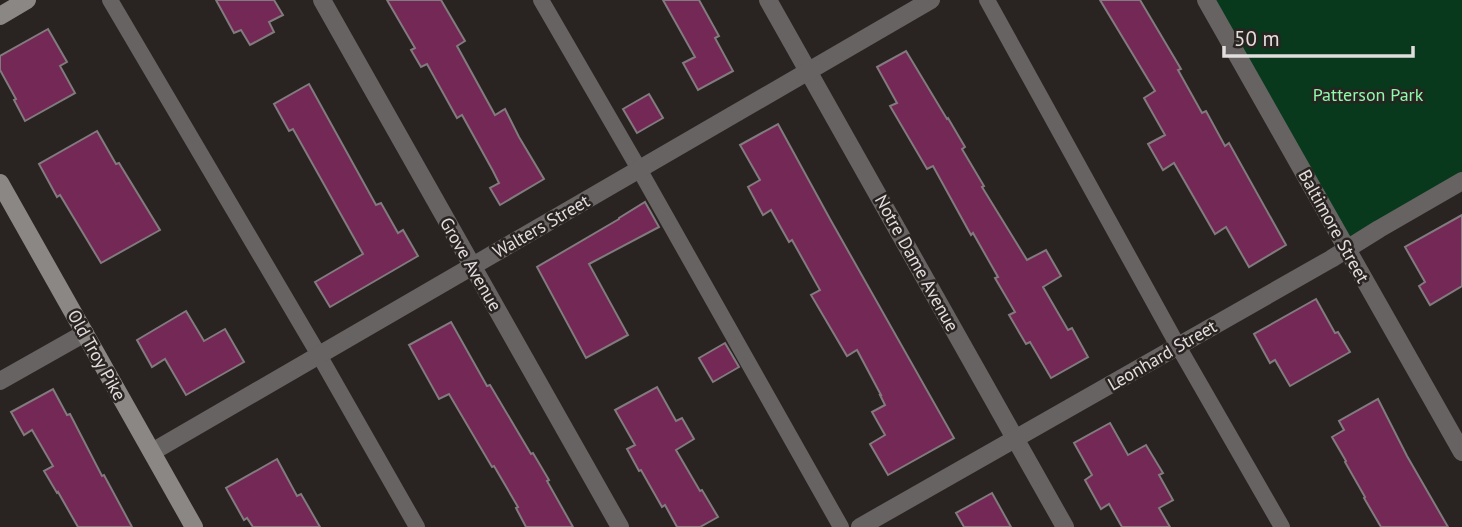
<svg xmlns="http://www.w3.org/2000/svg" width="1462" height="527" font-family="'PT Sans',sans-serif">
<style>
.green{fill:#08391c}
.building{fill:#742855;stroke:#827b7e;stroke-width:2}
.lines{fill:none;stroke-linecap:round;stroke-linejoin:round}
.lane{stroke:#666362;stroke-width:16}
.street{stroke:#666362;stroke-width:18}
.secondary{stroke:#8b8784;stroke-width:18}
.labels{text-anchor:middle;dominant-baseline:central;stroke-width:5;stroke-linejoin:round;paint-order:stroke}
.park-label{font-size:18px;fill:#8cfbad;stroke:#292321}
.street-label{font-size:18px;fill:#e2dedd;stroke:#292321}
</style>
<rect width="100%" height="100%" fill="#292321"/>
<polygon class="green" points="1206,0 1462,0 1462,181 1347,249"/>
<g class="building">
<polygon points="216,0 274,0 283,15 269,22 274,32 250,45 241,30 234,33"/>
<polygon points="387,0 441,0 465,41 457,46 495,115 505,109 519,137 544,179 500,205 490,188 499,183 493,171 462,115 457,118 427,64 421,67 411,50 415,48"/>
<polygon points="663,0 699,0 719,36 715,38 733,71 698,90 683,63 695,57"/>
<polygon points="1100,0 1140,0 1181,69 1178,70 1202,113 1206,111 1225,146 1229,143 1286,245 1249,267 1226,227 1215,234 1174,163 1163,170 1148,144 1165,135 1144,98 1155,91"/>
<polygon points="48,29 67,62 60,66 75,93 25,121 14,100 16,99 0,70 0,56"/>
<polygon points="906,51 947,119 948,118 965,147 962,149 984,186 982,187 1027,260 1046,250 1061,276 1043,287 1068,330 1072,328 1088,357 1051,378 1030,342 1026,344 1009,315 1015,312 995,278 998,277 973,233 971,235 933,166 927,169 890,106 897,103 877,67"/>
<polygon points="309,84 376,205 381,203 398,233 403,230 418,256 330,307 315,282 363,254 293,129 289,131 274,104"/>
<polygon points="649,94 663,118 637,133 623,109"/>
<polygon points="778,124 830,219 954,438 888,475 870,444 885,435 872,412 885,405 880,395 881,395 857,350 847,356 811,295 820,290 792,240 789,242 771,210 763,215 748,187 760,180 740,145"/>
<polygon points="97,131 116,164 119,163 160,230 101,263 60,195 57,197 39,164"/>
<polygon points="645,202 659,227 589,264 628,335 586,358 537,267 619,219 619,218"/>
<polygon points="1462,215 1462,286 1430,305 1419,286 1425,282 1405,247"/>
<polygon points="1316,299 1335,333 1338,332 1350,352 1290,386 1275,360 1270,363 1254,334"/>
<polygon points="186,311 204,341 225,329 244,362 186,395 165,359 152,367 137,340"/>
<polygon points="451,322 487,386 490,385 531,454 533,453 549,480 547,481 573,527 526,527 516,508 518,507 494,466 492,467 449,394 439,399 409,345"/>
<polygon points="725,343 739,367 713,382 699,358"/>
<polygon points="657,387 676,421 682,418 694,439 676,450 700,491 702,490 718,517 700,527 677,527 665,505 662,507 641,470 639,471 627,449 635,445 615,410"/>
<polygon points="53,389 67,415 70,414 102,476 104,475 132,527 78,527 58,492 57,493 44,471 53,466 32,430 24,435 11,412"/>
<polygon points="1378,399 1407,456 1448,527 1381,527 1364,498 1365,497 1345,462 1346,461 1332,437 1344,430 1339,421"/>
<polygon points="1110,423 1128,455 1146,445 1163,473 1159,475 1173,500 1159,508 1170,527 1122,527 1109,504 1101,509 1085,480 1092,475 1074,443"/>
<polygon points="277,459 297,496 301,494 320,527 253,527 247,518 244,520 226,488"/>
<polygon points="992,493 1011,527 964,527 956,513"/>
</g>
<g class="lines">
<g class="lane">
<polyline points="110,0 319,355 417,527"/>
<polyline points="541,0 639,169 841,527"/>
<polyline points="987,0 1178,346 1282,527"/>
</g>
<g class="street">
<polyline points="322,0 620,527"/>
<polyline points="768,0 1065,527"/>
<polyline points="1206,0 1462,452"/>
<polyline points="0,381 85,333"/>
<polyline points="152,452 931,0"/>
<polyline points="860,527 1331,259 1379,229 1462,181"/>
</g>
<g class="secondary">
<polyline points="0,16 27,0"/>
<polyline points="0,183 194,527"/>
</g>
</g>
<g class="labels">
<g class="park-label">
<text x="1368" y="94">Patterson Park</text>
</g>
<g class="street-label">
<text transform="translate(541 226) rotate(-30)">Walters Street</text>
<text transform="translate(1334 226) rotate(61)">Baltimore Street</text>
<text transform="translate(917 263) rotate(61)">Notre Dame Avenue</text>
<text transform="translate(471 264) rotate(60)">Grove Avenue</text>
<text transform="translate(97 355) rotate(61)">Old Troy Pike</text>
<text transform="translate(1162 355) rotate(-30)">Leonhard Street</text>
</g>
</g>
<path d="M1224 46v10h189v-10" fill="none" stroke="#e2dedd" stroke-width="3.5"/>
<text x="1234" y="46" font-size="21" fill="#e2dedd" stroke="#292321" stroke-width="5" paint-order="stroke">50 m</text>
</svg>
